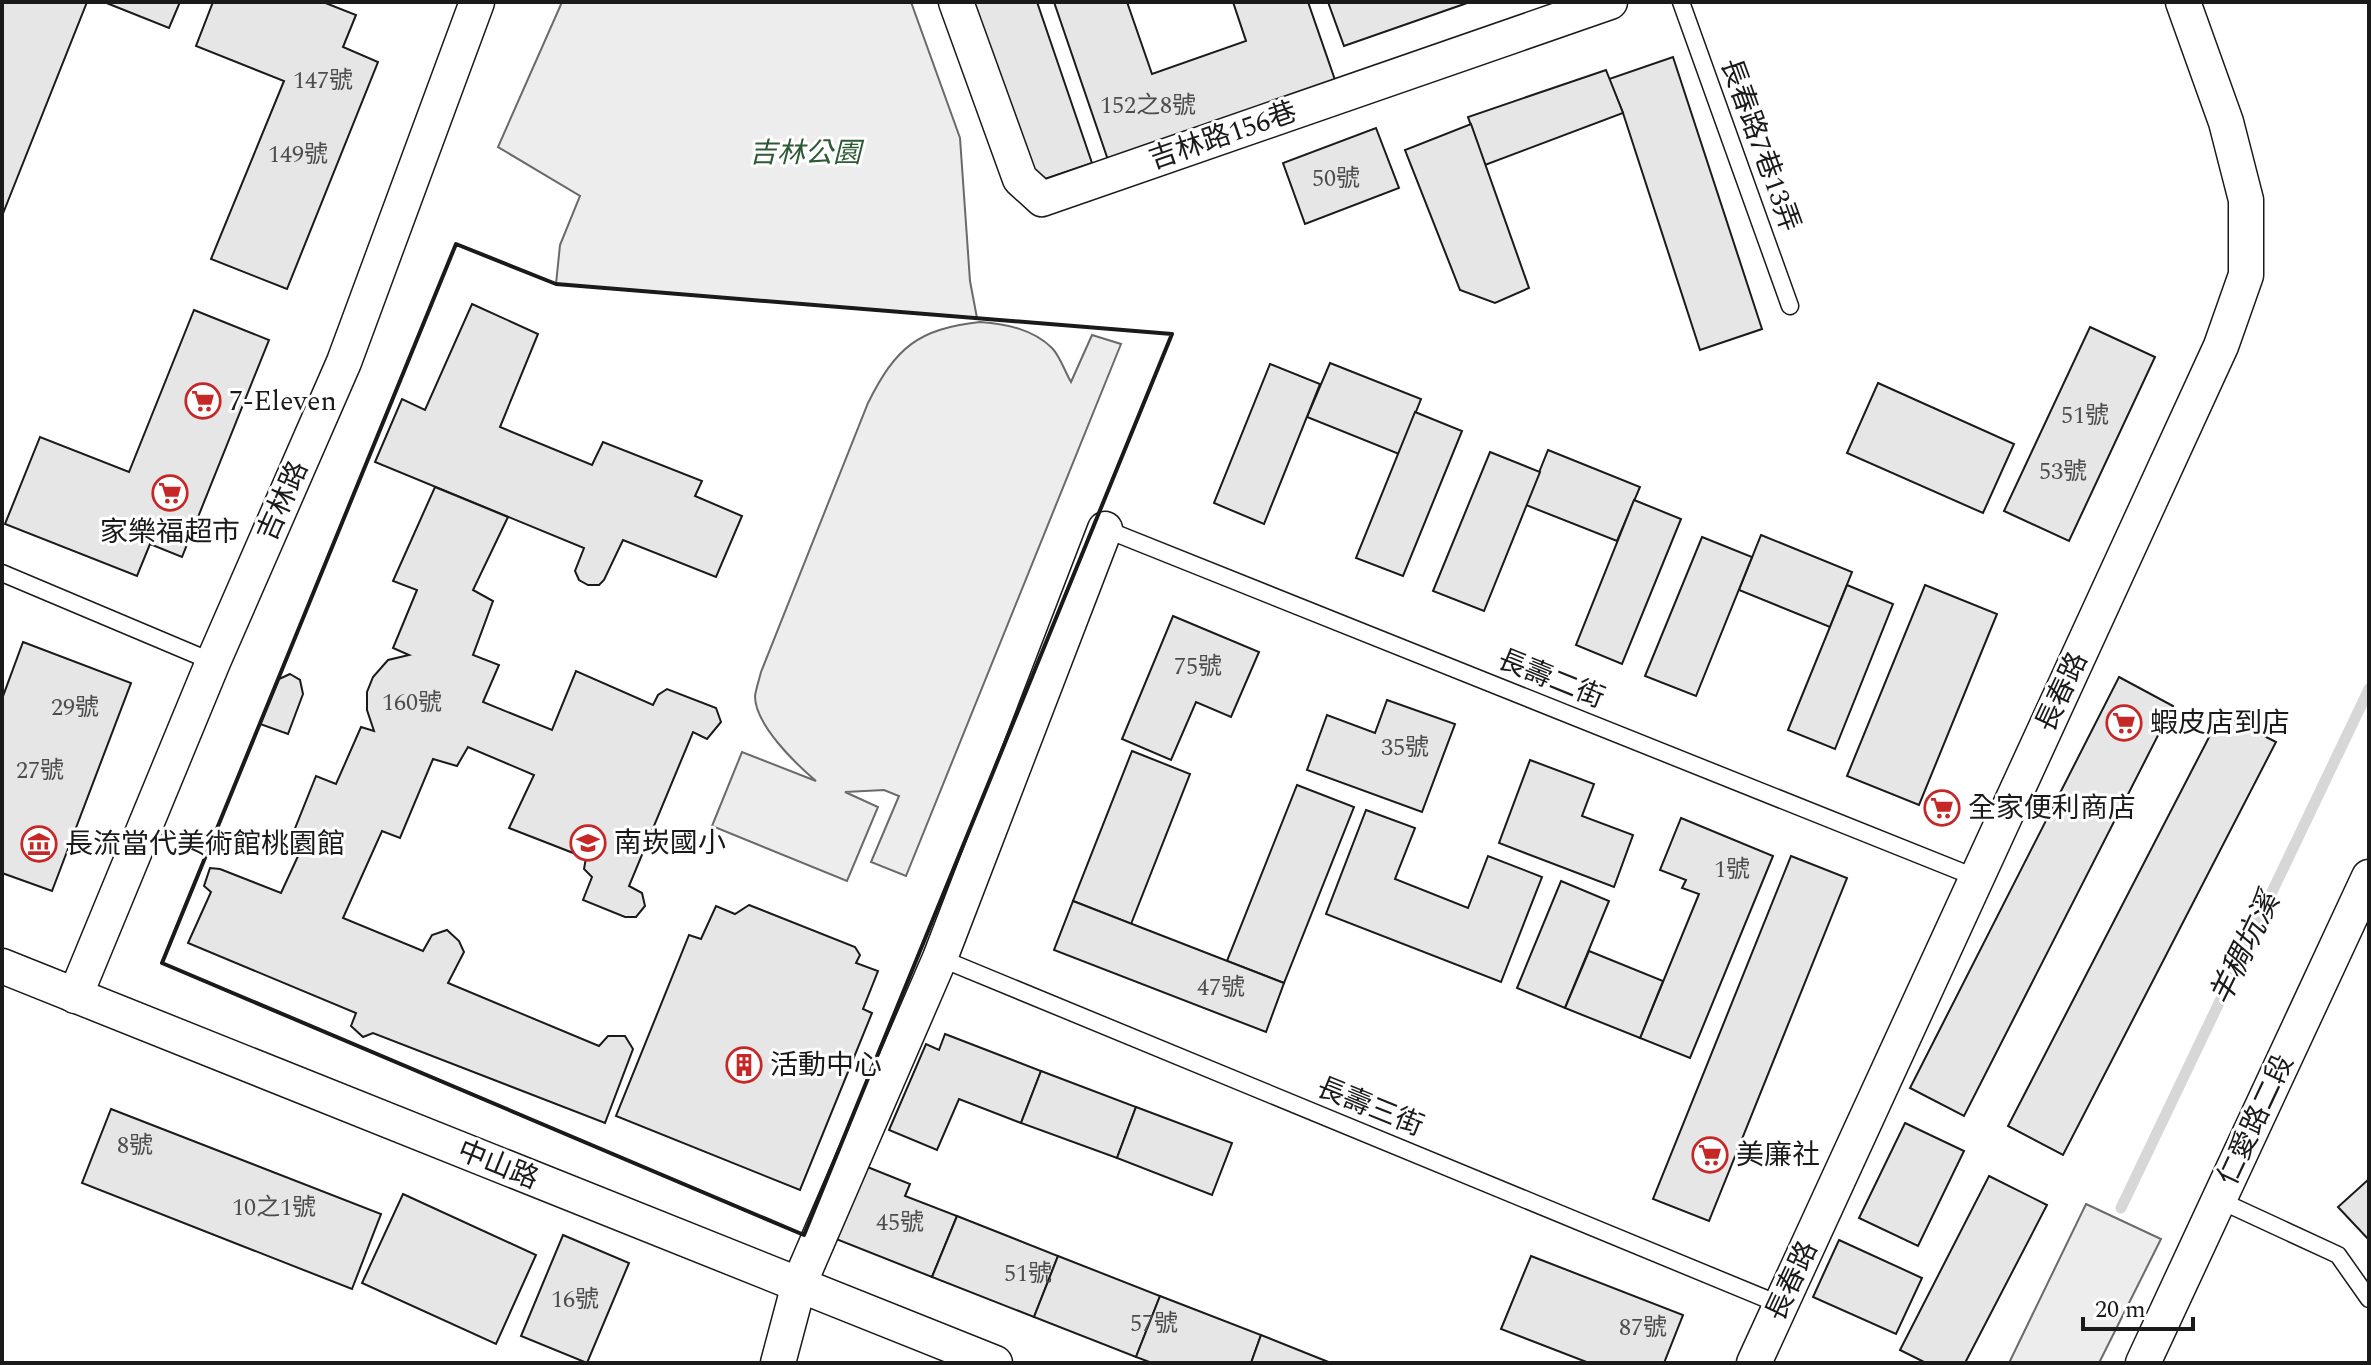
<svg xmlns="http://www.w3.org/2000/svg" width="2371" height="1365" font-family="Spectral,'Noto Sans TC',serif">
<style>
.green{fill:#ededed;stroke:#6a6a6a;stroke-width:2}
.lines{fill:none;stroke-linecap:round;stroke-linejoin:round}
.stream{stroke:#d7d7d7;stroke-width:11}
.building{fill:#e6e6e6;stroke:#1a1a1a;stroke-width:2}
.lane-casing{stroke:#1a1a1a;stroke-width:19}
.street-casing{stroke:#1a1a1a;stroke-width:37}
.lane{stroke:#fff;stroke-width:16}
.street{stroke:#fff;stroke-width:34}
.wall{stroke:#1a1a1a;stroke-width:4}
.labels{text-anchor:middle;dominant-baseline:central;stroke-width:6;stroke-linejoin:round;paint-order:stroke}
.number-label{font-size:24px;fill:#4d4d4d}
.street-label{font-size:28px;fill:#1a1a1a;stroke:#fff}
.park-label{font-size:28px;font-style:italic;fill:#2b5a34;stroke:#fff}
.poi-label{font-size:28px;fill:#1a1a1a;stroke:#fff;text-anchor:start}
.water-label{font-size:30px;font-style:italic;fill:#1a1a1a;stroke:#fff}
</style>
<rect width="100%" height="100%" fill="#fff"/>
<g class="green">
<polygon points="562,2 911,2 960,138 970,281 977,318 556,284 560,245 580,196 498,147"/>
<path d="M980,322C1006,324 1033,329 1052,348C1060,356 1065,372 1071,382L1092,335L1121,344L906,876L871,862L899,796L884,790L845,792L878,807L847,881L712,826L742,752L816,781C796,764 755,725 755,696C756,689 759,680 761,672L868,403C896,347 918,329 980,322Z"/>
<polygon points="2086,1204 2161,1239 2099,1363 2009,1363"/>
</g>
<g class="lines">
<polyline class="stream" points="2121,1208 2369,689"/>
</g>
<g class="building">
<polygon points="2,2 87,2 2,216"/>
<polygon points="104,2 180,2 169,28"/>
<polygon points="213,2 323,2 356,15 343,47 378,62 287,289 211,259 284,81 196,46"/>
<polygon points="972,2 1037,2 1092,163 1033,183"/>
<polygon points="1054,2 1127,2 1152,74 1246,41 1233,2 1308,2 1335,80 1108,160"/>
<polygon points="1328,2 1470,2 1344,46"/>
<polygon points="1673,57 1762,329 1700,350 1623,113 1609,79"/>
<polygon points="1606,70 1623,113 1485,165 1468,117"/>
<polygon points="1471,124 1529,288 1495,303 1460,290 1405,150"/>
<polygon points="1376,128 1399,188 1305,224 1283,163"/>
<polygon points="472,304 538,334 500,427 592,465 603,442 702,481 695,496 742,516 716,577 623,540 604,580 599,585 588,585 579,580 575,571 584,548 375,462 402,399 425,410"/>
<polygon points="194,310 269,340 182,557 150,544 137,576 5,524 40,437 129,472"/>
<polygon points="2090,327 2155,357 2069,541 2004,511"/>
<polygon points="1330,363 1421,399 1399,454 1307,417"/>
<polygon points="1270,364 1320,384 1264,524 1214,503"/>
<polygon points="1878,383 2014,444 1983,513 1847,453"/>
<polygon points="1415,412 1462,431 1403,576 1356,558"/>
<polygon points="1548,450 1640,487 1617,541 1526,505"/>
<polygon points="1490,452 1540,472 1484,611 1433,591"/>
<polygon points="435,487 508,517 473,590 493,601 473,655 499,665 483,702 552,730 576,671 653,705 658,695 667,689 716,708 721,722 707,739 693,732 629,886 642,893 645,906 636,917 625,917 583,900 592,877 584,869 586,858 509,828 534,775 468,747 457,766 433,759 400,838 382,831 343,918 423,951 432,935 447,930 459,941 464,952 448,983 599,1046 608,1036 625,1036 633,1049 605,1123 373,1033 363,1037 351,1026 356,1013 188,943 211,892 204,886 210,868 220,869 281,893 305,841 292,836 316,776 336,784 361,727 374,731 367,710 367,692 373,677 388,660 409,655 393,648 417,590 393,581"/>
<polygon points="1634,500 1681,519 1622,664 1576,645"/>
<polygon points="1761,535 1852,572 1830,627 1739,590"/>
<polygon points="1702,537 1752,557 1696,696 1645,676"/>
<polygon points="1847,585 1893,604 1835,749 1788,730"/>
<polygon points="1925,585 1997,614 1919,805 1847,776"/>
<polygon points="1173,616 1259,652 1231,717 1196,702 1171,760 1122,739"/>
<polygon points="23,642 131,683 52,891 2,873 2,699"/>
<polygon points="290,674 300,680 303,694 288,734 260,724 279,679"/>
<polygon points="2119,677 2173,706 1964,1116 1910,1088"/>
<polygon points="1387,700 1455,724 1422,812 1307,770 1327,715 1375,733"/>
<polygon points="2221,714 2276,742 2063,1155 2008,1126"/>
<polygon points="1132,751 1190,774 1131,924 1073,901"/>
<polygon points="1530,760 1594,784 1582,816 1633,835 1614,887 1499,843"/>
<polygon points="1297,785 1354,807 1284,983 1227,961"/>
<polygon points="1366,810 1415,828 1395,879 1468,908 1488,856 1542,877 1501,982 1326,914"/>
<polygon points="1681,818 1773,856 1690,1058 1640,1038 1699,894 1682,888 1686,880 1660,870"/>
<polygon points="1791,856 1847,878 1709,1221 1653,1199"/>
<polygon points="1561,881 1609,901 1565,1008 1517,988"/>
<polygon points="1073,901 1284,983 1266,1032 1054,950"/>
<polygon points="749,905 855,947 860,955 856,963 878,971 863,1009 872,1013 800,1190 616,1116 689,935 701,939 716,906 735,914"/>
<polygon points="1589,951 1663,981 1640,1038 1565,1008"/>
<polygon points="945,1034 1041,1071 1021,1123 959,1099 937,1150 889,1130 926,1044 939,1050"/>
<polygon points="1041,1071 1136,1107 1117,1158 1021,1123"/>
<polygon points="1136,1107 1232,1143 1212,1195 1117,1158"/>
<polygon points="111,1109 381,1214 352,1289 82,1183"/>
<polygon points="1905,1123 1964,1151 1918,1246 1859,1218"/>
<polygon points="860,1164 910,1184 905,1196 957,1216 932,1277 831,1237"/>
<polygon points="1989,1176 2047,1205 1965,1363 1926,1363 1900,1350"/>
<polygon points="2369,1179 2369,1240 2338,1207"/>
<polygon points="403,1194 536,1255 496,1344 362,1283"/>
<polygon points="957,1216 1058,1256 1034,1317 932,1277"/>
<polygon points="563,1235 629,1263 587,1363 521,1336"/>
<polygon points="1839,1240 1922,1278 1896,1334 1813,1297"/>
<polygon points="1058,1256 1160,1296 1136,1357 1034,1317"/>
<polygon points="1531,1256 1683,1315 1664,1363 1589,1363 1501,1329"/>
<polygon points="1160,1296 1261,1335 1251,1363 1152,1363 1136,1357"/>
<polygon points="1261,1335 1331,1363 1251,1363"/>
</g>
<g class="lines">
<defs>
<g id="lane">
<polyline points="1681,2 1790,306"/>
<polyline points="1105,529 1977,878"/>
<polyline points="2,573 213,662"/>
<polyline points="940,958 1781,1305"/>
<polyline points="2219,1200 2338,1255 2369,1299"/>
</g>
<g id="street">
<polyline points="956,2 1020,179 1042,199 1610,2"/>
<polyline points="2,966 995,1363"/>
<polyline points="75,996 213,662 344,362 477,2"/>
<polyline points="778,1363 799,1284 940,958 1105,529"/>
<polyline points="1754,1363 2221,346 2246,275 2246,200 2226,122 2183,2"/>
<polyline points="2143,1363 2369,877"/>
</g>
</defs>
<use href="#lane" class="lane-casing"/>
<use href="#street" class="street-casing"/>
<use href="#lane" class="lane"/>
<use href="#street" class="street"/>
<polygon class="wall" points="456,244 556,284 1172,334 804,1235 162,963"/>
</g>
<defs>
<symbol id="supermarket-ring" viewBox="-11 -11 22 22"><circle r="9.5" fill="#fff" stroke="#c62828" stroke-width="1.5"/><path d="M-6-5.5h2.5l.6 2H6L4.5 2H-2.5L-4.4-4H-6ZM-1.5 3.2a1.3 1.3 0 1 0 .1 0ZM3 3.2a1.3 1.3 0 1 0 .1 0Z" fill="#c62828"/></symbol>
<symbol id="school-ring" viewBox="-11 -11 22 22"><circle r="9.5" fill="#fff" stroke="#c62828" stroke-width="1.5"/><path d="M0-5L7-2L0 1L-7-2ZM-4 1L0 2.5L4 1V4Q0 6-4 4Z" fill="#c62828"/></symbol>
<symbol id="museum-ring" viewBox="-11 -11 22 22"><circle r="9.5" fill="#fff" stroke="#c62828" stroke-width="1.5"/><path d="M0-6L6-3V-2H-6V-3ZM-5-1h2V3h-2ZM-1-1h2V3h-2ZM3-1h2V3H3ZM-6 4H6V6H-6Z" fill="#c62828"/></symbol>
<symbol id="building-ring" viewBox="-11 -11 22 22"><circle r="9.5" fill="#fff" stroke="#c62828" stroke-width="1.5"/><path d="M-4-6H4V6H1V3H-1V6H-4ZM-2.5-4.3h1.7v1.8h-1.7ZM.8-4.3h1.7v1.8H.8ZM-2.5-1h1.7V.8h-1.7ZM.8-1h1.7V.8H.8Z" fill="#c62828"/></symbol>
</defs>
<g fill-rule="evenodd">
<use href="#supermarket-ring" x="183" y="381" width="40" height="40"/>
<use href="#supermarket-ring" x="150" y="473" width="40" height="40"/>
<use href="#supermarket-ring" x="2104" y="703" width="40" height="40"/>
<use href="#supermarket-ring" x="1922" y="788" width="40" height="40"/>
<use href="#school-ring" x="568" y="823" width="40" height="40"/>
<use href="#museum-ring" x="19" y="824" width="40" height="40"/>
<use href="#building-ring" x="724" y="1045" width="40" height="40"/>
<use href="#supermarket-ring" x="1690" y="1135" width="40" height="40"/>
</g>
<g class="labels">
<g class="number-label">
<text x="323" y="81">147號</text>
<text x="1148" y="106">152之8號</text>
<text x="298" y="155">149號</text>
<text x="1336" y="179">50號</text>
<text x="2085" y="416">51號</text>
<text x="2063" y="472">53號</text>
<text x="1198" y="667">75號</text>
<text x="412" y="703">160號</text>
<text x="75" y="708">29號</text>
<text x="1405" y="748">35號</text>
<text x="40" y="771">27號</text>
<text x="1732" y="870">1號</text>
<text x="1221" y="988">47號</text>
<text x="135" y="1146">8號</text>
<text x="274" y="1208">10之1號</text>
<text x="900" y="1223">45號</text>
<text x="1028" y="1274">51號</text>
<text x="575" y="1300">16號</text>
<text x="1154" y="1324">57號</text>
<text x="1643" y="1328">87號</text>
</g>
<g class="street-label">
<text transform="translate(1223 136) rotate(-19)">吉林路156巷</text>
<text transform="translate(1760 145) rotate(70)">長春路7巷13弄</text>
<text transform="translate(283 501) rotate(-66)">吉林路</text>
<text transform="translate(1551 679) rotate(22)">長壽二街</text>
<text transform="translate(2062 692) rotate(-65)">長春路</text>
<text transform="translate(1370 1107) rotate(22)">長壽三街</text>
<text transform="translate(2256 1120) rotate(-65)">仁愛路二段</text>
<text transform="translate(498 1165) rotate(22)">中山路</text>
<text transform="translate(1792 1281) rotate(-65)">長春路</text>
</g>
<g class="park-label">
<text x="805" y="153">吉林公園</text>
</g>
<g class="poi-label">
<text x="229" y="401">7-Eleven</text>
<text x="170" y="532" text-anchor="middle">家樂福超市</text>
<text x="2150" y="723">蝦皮店到店</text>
<text x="1968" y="808">全家便利商店</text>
<text x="614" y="843">南崁國小</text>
<text x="65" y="844">長流當代美術館桃園館</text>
<text x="770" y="1065">活動中心</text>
<text x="1736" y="1155">美廉社</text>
</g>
<g class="water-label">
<text transform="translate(2245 949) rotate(-64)">羊稠坑溪</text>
</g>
</g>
<rect width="2371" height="1365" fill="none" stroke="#1a1a1a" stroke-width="8"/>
<path d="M2083 1317v12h110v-12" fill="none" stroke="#1a1a1a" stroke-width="4"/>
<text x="2095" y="1317" font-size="24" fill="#1a1a1a" stroke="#ffffff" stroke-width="6" paint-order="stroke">20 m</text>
</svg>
